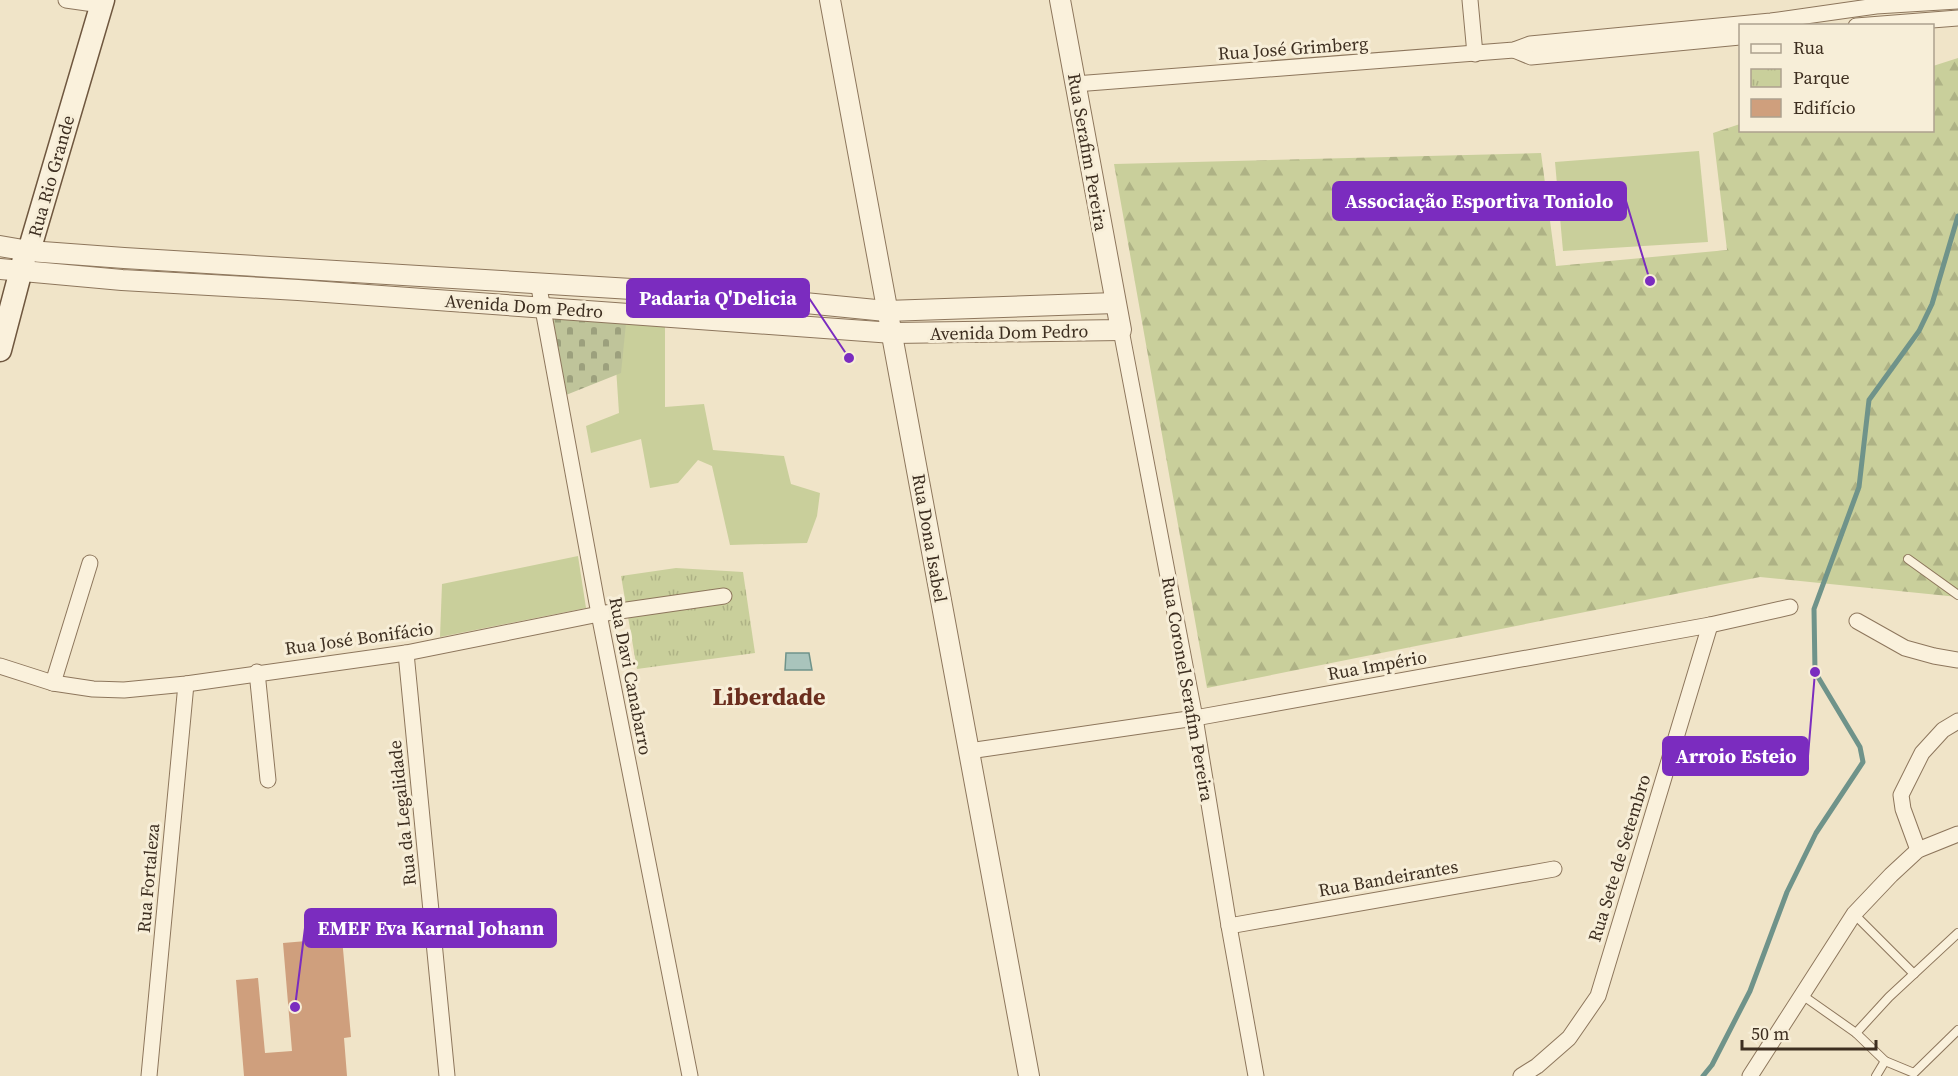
<svg xmlns="http://www.w3.org/2000/svg" width="1958" height="1076" font-family="'Source Serif 4',serif">
<style>
.green{fill:#c9cf9b}
.forest{fill:url(#forest-firs)}
.cemetery{fill:url(#cemetery-stones)}
.park{fill:url(#park-tufts)}
.water{fill:#a9c4bc;stroke:#6f938a;stroke-width:1.5}
.lines{fill:none;stroke-linecap:round;stroke-linejoin:round}
.stream{stroke:#6f938a;stroke-width:5}
.building{fill:#cf9f7d}
.service-casing{stroke:#8d765c;stroke-width:10}
.minor-casing{stroke:#8d765c;stroke-width:17}
.tertiary-casing{stroke:#8d765c;stroke-width:22}
.secondary-casing{stroke:#6f573f;stroke-width:25}
.service{stroke:#faf1dc;stroke-width:8}
.minor{stroke:#faf1dc;stroke-width:15}
.tertiary{stroke:#faf1dc;stroke-width:20}
.secondary{stroke:#faf1dc;stroke-width:22}
.labels{text-anchor:middle;dominant-baseline:central;stroke-width:6;stroke-linejoin:round;paint-order:stroke}
.street-label{font-size:18px;fill:#3d2e20;stroke:#f7eed8}
.district-label{font-size:24px;font-weight:bold;fill:#6b2e1e;stroke:#f7eed8}
.leader{fill:none;stroke:#7b2cbf;stroke-width:2}
.callout-dot{fill:#7b2cbf;stroke:#f7eed8;stroke-width:2}
.callout{fill:#7b2cbf;stroke:#7b2cbf;stroke-width:2}
.callout-label{font-size:20px;text-anchor:middle;font-weight:bold;fill:#fff}
</style>
<defs>
<pattern id="forest-firs" width="22" height="20" patternUnits="userSpaceOnUse" patternTransform="scale(1.5)"><rect width="22" height="20" fill="#c9cf9b"/><path d="M5 1l3.5 6h-7zM16 11l3.5 6h-7z" fill="#aeb285"/></pattern>
<pattern id="cemetery-stones" width="16" height="16" patternUnits="userSpaceOnUse" patternTransform="scale(1.5)"><rect width="16" height="16" fill="#bfc49a"/><path d="M2 7V4a2 2 0 0 1 4 0v3zM10 15v-3a2 2 0 0 1 4 0v3z" fill="#9ca07d"/></pattern>
<pattern id="park-tufts" width="24" height="20" patternUnits="userSpaceOnUse" patternTransform="scale(1.5)"><rect width="24" height="20" fill="#c9cf9b"/><path d="M3 7l-1-3M5 7V3M7 7l1-3M15 17l-1-3M17 17v-4M19 17l1-3" fill="none" stroke="#aeb285"/></pattern>
</defs>
<rect width="100%" height="100%" fill="#f0e4c8"/>
<g class="green">
<polygon points="1699,151 1708,242 1563,251 1555,162"/>
<polygon points="613,322 665,324 665,407 704,404 713,450 784,456 791,484 820,493 817,516 807,543 730,545 712,466 698,460 678,483 650,488 641,439 591,453 586,426 619,413"/>
<polygon points="578,556 586,608 440,637 442,584"/>
</g>
<polygon class="forest" points="1958,58 1958,597 1760,577 1207,688 1114,164 1541,153 1556,266 1727,250 1713,133 1740,124 1740,130 1932,130 1933,66"/>
<polygon class="cemetery" points="549,308 627,313 621,373 566,395"/>
<polygon class="park" points="676,568 743,572 755,653 637,669 621,576"/>
<polygon class="water" points="786,653 809,653 812,670 785,670"/>
<g class="lines">
<polyline class="stream" points="1703,1076 1712,1065 1750,991 1787,892 1816,833 1863,762 1860,747 1815,672 1814,609 1859,487 1869,400 1919,331 1932,304 1958,216"/>
</g>
<polygon class="building" points="342,938 351,1037 344,1038 347,1076 244,1076 236,980 258,978 265,1053 292,1051 283,943"/>
<g class="lines">
<defs>
<g id="service">
<polyline points="1908,559 1958,595"/>
<polyline points="1854,914 1914,974"/>
<polyline points="1802,995 1856,1033 1885,1061 1914,1073 1958,1030"/>
<polyline points="1856,1033 1889,997 1958,933"/>
<polyline points="1876,1076 1885,1061"/>
</g>
<g id="minor">
<polyline points="66,0 101,5"/>
<polyline points="1470,0 1475,54"/>
<polyline points="1856,26 1958,18"/>
<polyline points="1514,50 1531,57 1740,37"/>
<polyline points="1075,84 1514,50 1530,44 1771,21 1876,6 1958,1"/>
<polyline points="538,282 599,614 690,1076"/>
<polyline points="1121,330 1195,718 1229,926 1256,1076"/>
<polyline points="1857,621 1905,648 1934,656 1958,660"/>
<polyline points="406,653 447,1076"/>
<polyline points="0,666 53,683 93,689 124,690 186,684 406,653 599,614 724,596"/>
<polyline points="257,672 268,780"/>
<polyline points="53,683 90,563"/>
<polyline points="969,751 1195,718 1710,625 1790,607"/>
<polyline points="1918,850 1903,809 1901,795 1922,753 1943,730 1958,721"/>
<polyline points="1229,926 1554,869"/>
<polyline points="149,1076 186,684"/>
<polyline points="1521,1076 1537,1066 1569,1038 1598,996 1710,625"/>
<polyline points="1750,1076 1854,914 1891,875 1918,850 1958,834"/>
</g>
<g id="tertiary">
<polyline points="830,0 1029,1076"/>
<polyline points="0,246 29,251 124,258 714,294 886,311 1115,303"/>
<polyline points="0,269 122,280 298,290 893,333 1121,330 1060,0"/>
</g>
<polyline id="secondary" points="0,350 25,255 29,251 103,0"/>
</defs>
<use href="#service" class="service-casing"/>
<use href="#minor" class="minor-casing"/>
<use href="#tertiary" class="tertiary-casing"/>
<use href="#secondary" class="secondary-casing"/>
<use href="#service" class="service"/>
<use href="#minor" class="minor"/>
<use href="#tertiary" class="tertiary"/>
<use href="#secondary" class="secondary"/>
</g>
<g class="labels">
<g class="street-label">
<text transform="translate(1293 48) rotate(-4)">Rua José Grimberg</text>
<text transform="translate(1088 152) rotate(80)">Rua Serafim Pereira</text>
<text transform="translate(51 176) rotate(-74)">Rua Rio Grande</text>
<text transform="translate(524 306) rotate(4)">Avenida Dom Pedro</text>
<text transform="translate(1009 332) rotate(-1)">Avenida Dom Pedro</text>
<text transform="translate(930 538) rotate(80)">Rua Dona Isabel</text>
<text transform="translate(359 638) rotate(-8)">Rua José Bonifácio</text>
<text transform="translate(1377 665) rotate(-10)">Rua Império</text>
<text transform="translate(631 676) rotate(79)">Rua Davi Canabarro</text>
<text transform="translate(1188 689) rotate(80)">Rua Coronel Serafim Pereira</text>
<text transform="translate(402 813) rotate(-96)">Rua da Legalidade</text>
<text transform="translate(1619 858) rotate(-73)">Rua Sete de Setembro</text>
<text transform="translate(148 878) rotate(-85)">Rua Fortaleza</text>
<text transform="translate(1388 878) rotate(-10)">Rua Bandeirantes</text>
</g>
<g class="district-label">
<text x="769" y="696">Liberdade</text>
</g>
</g>
<path class="leader" d="M1650 281L1626 201M849 358L809 298M1815 672L1808 756M295 1007L305 928"/>
<g class="callout-dot">
<circle cx="1650" cy="281" r="6"/>
<circle cx="849" cy="358" r="6"/>
<circle cx="1815" cy="672" r="6"/>
<circle cx="295" cy="1007" r="6"/>
</g>
<g class="callout">
<rect x="1333" y="182" width="293" height="38" rx="6"/>
<rect x="627" y="279" width="182" height="38" rx="6"/>
<rect x="1663" y="737" width="145" height="38" rx="6"/>
<rect x="305" y="909" width="251" height="38" rx="6"/>
</g>
<g class="callout-label">
<text x="1479" y="208">Associação Esportiva Toniolo</text>
<text x="718" y="305">Padaria Q'Delicia</text>
<text x="1736" y="763">Arroio Esteio</text>
<text x="431" y="935">EMEF Eva Karnal Johann</text>
</g>
<rect x="1739" y="24" width="195" height="108" fill="#f7eed8" stroke="#ada18e" stroke-width="1.5"/>
<rect x="1751" y="44" width="30" height="9" fill="#faf1dc" stroke="#ada18e" stroke-width="1.5"/>
<text x="1793" y="54" font-size="18" fill="#3d2e20">Rua</text>
<rect x="1751" y="69" width="30" height="18" fill="url(#park-tufts)" stroke="#ada18e" stroke-width="1.5"/>
<text x="1793" y="84" font-size="18" fill="#3d2e20">Parque</text>
<rect x="1751" y="99" width="30" height="18" fill="#cf9f7d" stroke="#ada18e" stroke-width="1.5"/>
<text x="1793" y="114" font-size="18" fill="#3d2e20">Edifício</text>
<path d="M1742 1040v9h134v-9" fill="none" stroke="#3d2e20" stroke-width="3"/>
<text x="1751" y="1040" font-size="18" fill="#3d2e20" stroke="#f7eed8" stroke-width="4.5" paint-order="stroke">50 m</text>
</svg>
